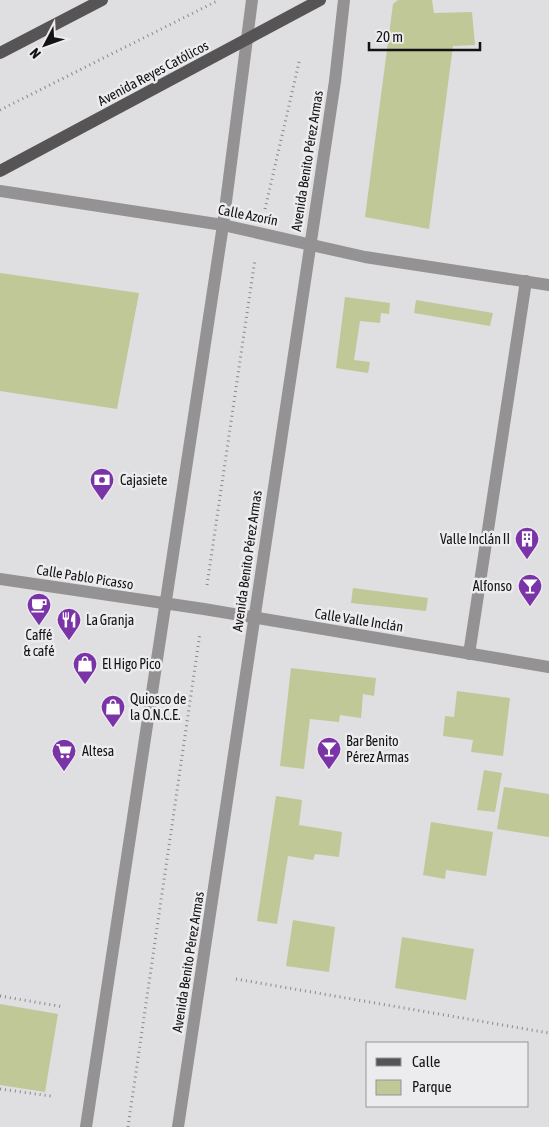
<svg xmlns="http://www.w3.org/2000/svg" width="549" height="1127" font-family="'Asap Condensed',sans-serif">
<style>
.green{fill:#c0c898}
.lines{fill:none;stroke-linecap:round;stroke-linejoin:round}
.path{stroke:#89898b;stroke-width:3;stroke-dasharray:1 4;stroke-linecap:butt}
.minor{stroke:#949292;stroke-width:12}
.major{stroke:#575455;stroke-width:12}
.labels{text-anchor:middle;dominant-baseline:central;stroke-width:5;stroke-linejoin:round;paint-order:stroke}
.street-label{font-size:14px;fill:#131314;stroke:#ecebee}
.poi-label{font-size:14px;fill:#131314;stroke:#ecebee;text-anchor:start}
</style>
<rect width="100%" height="100%" fill="#dfdee1"/>
<g class="green">
<polygon points="398,0 432,0 434,13 472,12 475,45 453,46 429,229 365,217 393,4"/>
<polygon points="0,273 139,293 117,409 0,391"/>
<polygon points="345,297 390,303 389,314 381,313 380,323 360,321 354,360 370,362 368,373 336,368"/>
<polygon points="416,300 493,313 490,326 414,313"/>
<polygon points="353,588 428,598 426,611 351,603"/>
<polygon points="291,668 376,678 374,696 363,694 361,718 340,715 339,722 310,719 304,769 280,766"/>
<polygon points="457,691 510,698 503,756 471,752 473,740 443,736 445,716 454,717"/>
<polygon points="484,770 502,773 495,812 477,810"/>
<polygon points="504,787 549,794 549,837 497,829"/>
<polygon points="276,796 302,800 299,825 342,832 339,857 315,854 313,860 288,856 277,924 257,921"/>
<polygon points="431,822 493,832 486,876 446,870 445,879 423,875"/>
<polygon points="293,920 335,927 329,972 286,966"/>
<polygon points="402,937 474,949 466,1000 395,988"/>
<polygon points="0,1004 58,1014 45,1092 0,1085"/>
</g>
<g class="lines">
<g class="path">
<polyline points="0,110 219,0"/>
<polyline points="265,209 300,58"/>
<polyline points="207,585 255,259"/>
<polyline points="236,979 549,1033"/>
<polyline points="0,996 64,1007"/>
<polyline points="0,1089 51,1096"/>
<polyline points="128,1127 200,633"/>
</g>
<g class="minor">
<polyline points="0,191 223,225 365,257 549,285"/>
<polyline points="0,579 204,609 549,667"/>
<polyline points="469,654 526,281"/>
<polyline points="86,1127 223,225 252,0"/>
<polyline points="178,1127 335,81 344,0"/>
</g>
<g class="major">
<polyline points="0,53 102,0"/>
<polyline points="0,171 320,0"/>
</g>
</g>
<defs>
<symbol id="bank-pin" viewBox="-11 -11 22 30"><path d="M0 17L-7.5 6A9.5 9.5 0 1 1 7.5 6Z" fill="#7b34a7" stroke="#ecebee"/><path d="M-6-4H6V4H-6ZM0-2.3a2.3 2.3 0 1 0 0 4.6a2.3 2.3 0 1 0 0-4.6Z" fill="#fff"/></symbol>
<symbol id="building-pin" viewBox="-11 -11 22 30"><path d="M0 17L-7.5 6A9.5 9.5 0 1 1 7.5 6Z" fill="#7b34a7" stroke="#ecebee"/><path d="M-4-6H4V6H1V3H-1V6H-4ZM-2.5-4.3h1.7v1.8h-1.7ZM.8-4.3h1.7v1.8H.8ZM-2.5-1h1.7V.8h-1.7ZM.8-1h1.7V.8H.8Z" fill="#fff"/></symbol>
<symbol id="bar-pin" viewBox="-11 -11 22 30"><path d="M0 17L-7.5 6A9.5 9.5 0 1 1 7.5 6Z" fill="#7b34a7" stroke="#ecebee"/><path d="M-6-5H6L.8 .8V4.5H3.5V6h-7V4.5H-.8V.8Z" fill="#fff"/></symbol>
<symbol id="cafe-pin" viewBox="-11 -11 22 30"><path d="M0 17L-7.5 6A9.5 9.5 0 1 1 7.5 6Z" fill="#7b34a7" stroke="#ecebee"/><path d="M-5.5-4.5H6V0H3Q3 3.5 0 3.5H-2.5Q-5.5 3.5-5.5 0ZM3-3.2v2h1.7v-2ZM-6 4.5H4V6H-6Z" fill="#fff"/></symbol>
<symbol id="restaurant-pin" viewBox="-11 -11 22 30"><path d="M0 17L-7.5 6A9.5 9.5 0 1 1 7.5 6Z" fill="#7b34a7" stroke="#ecebee"/><path d="M-5-6h1v4h1v-4h1v4h1v-4h1v5L-1.5 .5V6h-2V.5L-5-1ZM5-6V6H3V1.5H1.5Q1.5-4 5-6Z" fill="#fff"/></symbol>
<symbol id="shop-pin" viewBox="-11 -11 22 30"><path d="M0 17L-7.5 6A9.5 9.5 0 1 1 7.5 6Z" fill="#7b34a7" stroke="#ecebee"/><path d="M-5-2.5h2.3a2.7 3.5 0 0 1 5.4 0H5L5.5 6h-11ZM-1.5-2.5h3a1.5 2.3 0 0 0-3 0Z" fill="#fff"/></symbol>
<symbol id="supermarket-pin" viewBox="-11 -11 22 30"><path d="M0 17L-7.5 6A9.5 9.5 0 1 1 7.5 6Z" fill="#7b34a7" stroke="#ecebee"/><path d="M-6-5.5h2.5l.6 2H6L4.5 2H-2.5L-4.4-4H-6ZM-1.5 3.2a1.3 1.3 0 1 0 .1 0ZM3 3.2a1.3 1.3 0 1 0 .1 0Z" fill="#fff"/></symbol>
</defs>
<g fill-rule="evenodd">
<use href="#bank-pin" x="88" y="466" width="28" height="38"/>
<use href="#building-pin" x="513" y="525" width="28" height="38"/>
<use href="#bar-pin" x="516" y="572" width="28" height="38"/>
<use href="#cafe-pin" x="25" y="591" width="28" height="38"/>
<use href="#restaurant-pin" x="55" y="606" width="28" height="38"/>
<use href="#shop-pin" x="71" y="650" width="28" height="38"/>
<use href="#shop-pin" x="99" y="693" width="28" height="38"/>
<use href="#bar-pin" x="315" y="735" width="28" height="38"/>
<use href="#supermarket-pin" x="50" y="737" width="28" height="38"/>
</g>
<g class="labels">
<g class="street-label">
<text transform="translate(153 73) rotate(-28)">Avenida Reyes Católicos</text>
<text transform="translate(307 161) rotate(-81)">Avenida Benito Pérez Armas</text>
<text transform="translate(248 215) rotate(11)">Calle Azorín</text>
<text transform="translate(247 561) rotate(-82)">Avenida Benito Pérez Armas</text>
<text transform="translate(85 577) rotate(9)">Calle Pablo Picasso</text>
<text transform="translate(359 620) rotate(9)">Calle Valle Inclán</text>
<text transform="translate(188 962) rotate(-81)">Avenida Benito Pérez Armas</text>
</g>
<g class="poi-label">
<text x="120" y="480">Cajasiete</text>
<text x="510" y="539" text-anchor="end">Valle Inclán II</text>
<text x="512" y="586" text-anchor="end">Alfonso</text>
<text x="86" y="620">La Granja</text>
<text x="39" y="635" text-anchor="middle">Caffé<tspan x="39" dy="16">&amp; café</tspan></text>
<text x="102" y="664">El Higo Pico</text>
<text x="130" y="699">Quiosco de<tspan x="130" dy="16">la O.N.C.E.</tspan></text>
<text x="346" y="741">Bar Benito<tspan x="346" dy="16">Pérez Armas</tspan></text>
<text x="82" y="751">Altesa</text>
</g>
</g>
<rect x="366" y="1042" width="162" height="65" fill="#ecebee" stroke="#959597"/>
<rect x="376" y="1058" width="25" height="8" fill="#575455" stroke="#959597"/>
<text x="412" y="1067" font-size="15" fill="#131314">Calle</text>
<rect x="376" y="1080" width="25" height="15" fill="#c0c898" stroke="#959597"/>
<text x="412" y="1092" font-size="15" fill="#131314">Parque</text>
<g transform="translate(45 45) rotate(229)" stroke="#ecebee" stroke-width="4" paint-order="stroke">
<path d="M0-4L9 19L0 12L-9 19Z" fill="#131314"/>
<text y="-8" font-size="14" font-weight="bold" text-anchor="middle" fill="#131314">N</text>
</g>
<path d="M369 42v8h111v-8" fill="none" stroke="#131314" stroke-width="2.5"/>
<text x="376" y="42" font-size="15" fill="#131314" stroke="#ecebee" stroke-width="4" paint-order="stroke">20 m</text>
</svg>
